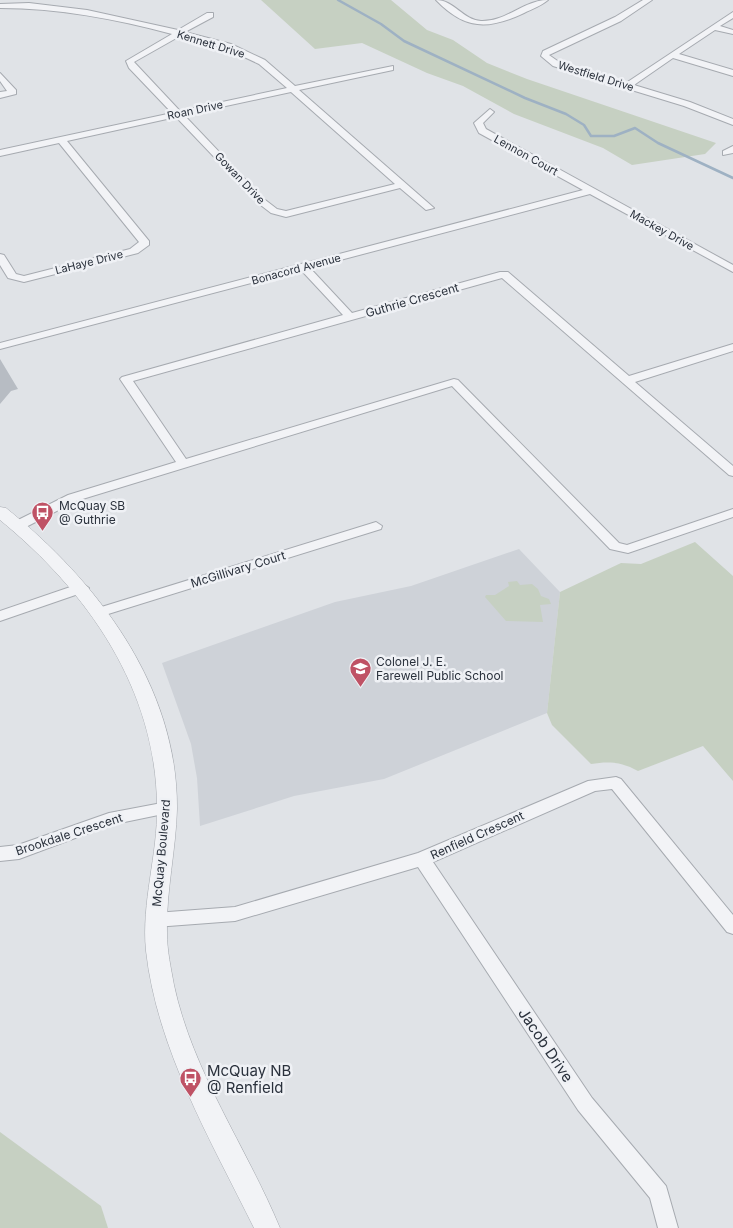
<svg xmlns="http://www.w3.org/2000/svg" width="733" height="1228" font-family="Inter,sans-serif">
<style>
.built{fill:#ced2d8}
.green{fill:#c6d0c2}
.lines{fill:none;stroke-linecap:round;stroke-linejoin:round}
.stream{stroke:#9eb1c3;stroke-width:2.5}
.building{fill:#b7bcc3}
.minor-casing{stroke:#a6aab0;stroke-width:2}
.tertiary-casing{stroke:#a6aab0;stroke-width:1}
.minor{fill:#f2f3f6;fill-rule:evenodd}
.tertiary{fill:#f2f3f6;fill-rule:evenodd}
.labels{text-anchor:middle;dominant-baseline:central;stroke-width:5;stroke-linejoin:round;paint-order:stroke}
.far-street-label{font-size:11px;fill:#2a313c;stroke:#eff1f5}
.street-label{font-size:12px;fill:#2a313c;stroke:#eff1f5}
.poi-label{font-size:12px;fill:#2a313c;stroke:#eff1f5;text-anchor:start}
.near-street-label{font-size:15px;fill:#2a313c;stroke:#eff1f5}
.near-poi-label{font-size:15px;fill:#2a313c;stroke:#eff1f5;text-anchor:start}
</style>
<rect width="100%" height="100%" fill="#e0e3e7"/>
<polygon class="built" points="519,549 560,592 547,713 384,779 294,796 200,826 197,778 191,744 162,663 335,602 411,586"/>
<g class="green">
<polygon points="261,0 391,0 427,30 453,40 487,63 527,79 716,143 705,154 632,165 603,148 514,114 463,86 427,73 362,43 315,49"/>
<path d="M695,542L733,576V781L703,746L638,771C622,762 609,761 591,764L552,725L547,713L560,592L621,563L641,564Z"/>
<polygon points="517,581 520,585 532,584 538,589 541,596 549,599 551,604 540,605 543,622 506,621 485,597 486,595 495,595 509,586 508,582"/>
<polygon points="0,1132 101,1206 108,1228 0,1228"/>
</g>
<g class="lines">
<polyline class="stream" points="338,0 381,24 404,41 525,98 566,114 584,125 591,136 614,136 635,128 658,143 733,178"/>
</g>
<polygon class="building" points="0,359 18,389 11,391 0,404"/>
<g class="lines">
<defs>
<g id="minor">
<path d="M436,0C454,0 463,20 481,21C506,22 524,0 548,0C541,6 532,9 524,13C488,30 465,30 436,0Z"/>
<polygon points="643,0 652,0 621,21 549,55 559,62 626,83 733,12 733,18 720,26 733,30 733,34 715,30 679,54 733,70 733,76 673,58 634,85 690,102 733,119 733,125 684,106 553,66 541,56 543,51 615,17"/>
<path d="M29,3L87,10L178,30L207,13H213V17L185,32L231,44L265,60L295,86L393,66V70L299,90L434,208L426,210L400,188L286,217L271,213L258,203L176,117L67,141L149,241V245L138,253L24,282L8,278L0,265V254L4,255L16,274L24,276L130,249L139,242L59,143L0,156V150L172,113L129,68L126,61L172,34C115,19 59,8 0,8V4ZM180,36L225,48L259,64L287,88L180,111L134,62ZM291,92L395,184L286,211L277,209L264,199L184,115Z"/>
<polygon points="0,73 16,90 16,94 0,98 0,92 7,91 0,81"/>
<polygon points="490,109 494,112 483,123 486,129 733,265 733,272 590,194 310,268 352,313 500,272 508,272 629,376 733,344 733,351 635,382 733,466 733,476 729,475 502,278 133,381 186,459 454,379 458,380 619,543 627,545 733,509 733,517 628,553 610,549 452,386 76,501 24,528 14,528 13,525 14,522 68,495 176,462 120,379 122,377 343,315 301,270 0,349 0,343 583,190 479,133 474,123"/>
<polygon points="733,146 733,153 723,155 723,151"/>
<polygon points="376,522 382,526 381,529 105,615 100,617 93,612 95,609"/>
<polygon points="82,583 89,588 87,591 0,621 0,611"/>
<polygon points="616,777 621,779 733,915 733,934 727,932 612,789 595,791 433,862 592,1098 666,1186 678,1228 658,1228 650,1198 578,1110 418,867 235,921 155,927 149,925 147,920 149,915 155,913 235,907 418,853 588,781"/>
<polygon points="167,802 173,804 175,808 173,812 110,825 19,859 0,861 0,847 18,845 109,813"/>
</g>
<path id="tertiary" d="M0,507L6,508C97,581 178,686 177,809C176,850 166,891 167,933C167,951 171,968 174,985C193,1073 246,1146 280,1228H254C211,1141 157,1049 146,951C141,902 158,855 157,806C156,689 88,592 0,520Z"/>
</defs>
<use href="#minor" class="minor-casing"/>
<use href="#tertiary" class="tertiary-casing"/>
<use href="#minor" class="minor"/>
<use href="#tertiary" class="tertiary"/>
</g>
<defs>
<symbol id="bus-pin" viewBox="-11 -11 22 30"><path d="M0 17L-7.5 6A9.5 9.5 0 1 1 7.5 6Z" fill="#bf5265" stroke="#eff1f5"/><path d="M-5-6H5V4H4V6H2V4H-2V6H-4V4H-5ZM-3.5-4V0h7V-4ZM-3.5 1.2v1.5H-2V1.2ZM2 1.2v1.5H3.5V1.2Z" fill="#fff"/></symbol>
<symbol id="school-pin" viewBox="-11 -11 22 30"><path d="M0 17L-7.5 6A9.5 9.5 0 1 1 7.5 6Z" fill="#bf5265" stroke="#eff1f5"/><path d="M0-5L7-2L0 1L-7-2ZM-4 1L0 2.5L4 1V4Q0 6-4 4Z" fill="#fff"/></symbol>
</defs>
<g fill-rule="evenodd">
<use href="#bus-pin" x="30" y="500" width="25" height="34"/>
<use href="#school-pin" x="348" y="656" width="25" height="34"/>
<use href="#bus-pin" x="178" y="1066" width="25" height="34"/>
</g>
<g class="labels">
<g class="far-street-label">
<text transform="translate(211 44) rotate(17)">Kennett Drive</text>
<text transform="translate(596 76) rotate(17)">Westfield Drive</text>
<text transform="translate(195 110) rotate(-12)">Roan Drive</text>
<text transform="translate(526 155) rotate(29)">Lennon Court</text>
<text transform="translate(240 178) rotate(46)">Gowan Drive</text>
<text transform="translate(662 230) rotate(29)">Mackey Drive</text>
<text transform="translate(89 262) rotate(-14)">LaHaye Drive</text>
<text transform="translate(296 269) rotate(-15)">Bonacord Avenue</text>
</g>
<g class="street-label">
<text transform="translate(412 300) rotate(-16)">Guthrie Crescent</text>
<text transform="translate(238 569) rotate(-17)">McGillivary Court</text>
<text transform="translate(69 834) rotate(-18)">Brookdale Crescent</text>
<text transform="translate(477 835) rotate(-24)">Renfield Crescent</text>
<text transform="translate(161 853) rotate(-85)">McQuay Boulevard</text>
</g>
<g class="poi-label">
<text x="59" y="505">McQuay SB<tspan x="59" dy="14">@ Guthrie</tspan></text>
<text x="376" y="661">Colonel J. E.<tspan x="376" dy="14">Farewell Public School</tspan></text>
</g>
<g class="near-street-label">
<text transform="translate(546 1045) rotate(56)">Jacob Drive</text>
</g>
<g class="near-poi-label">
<text x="207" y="1070">McQuay NB<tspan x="207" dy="17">@ Renfield</tspan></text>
</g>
</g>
</svg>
